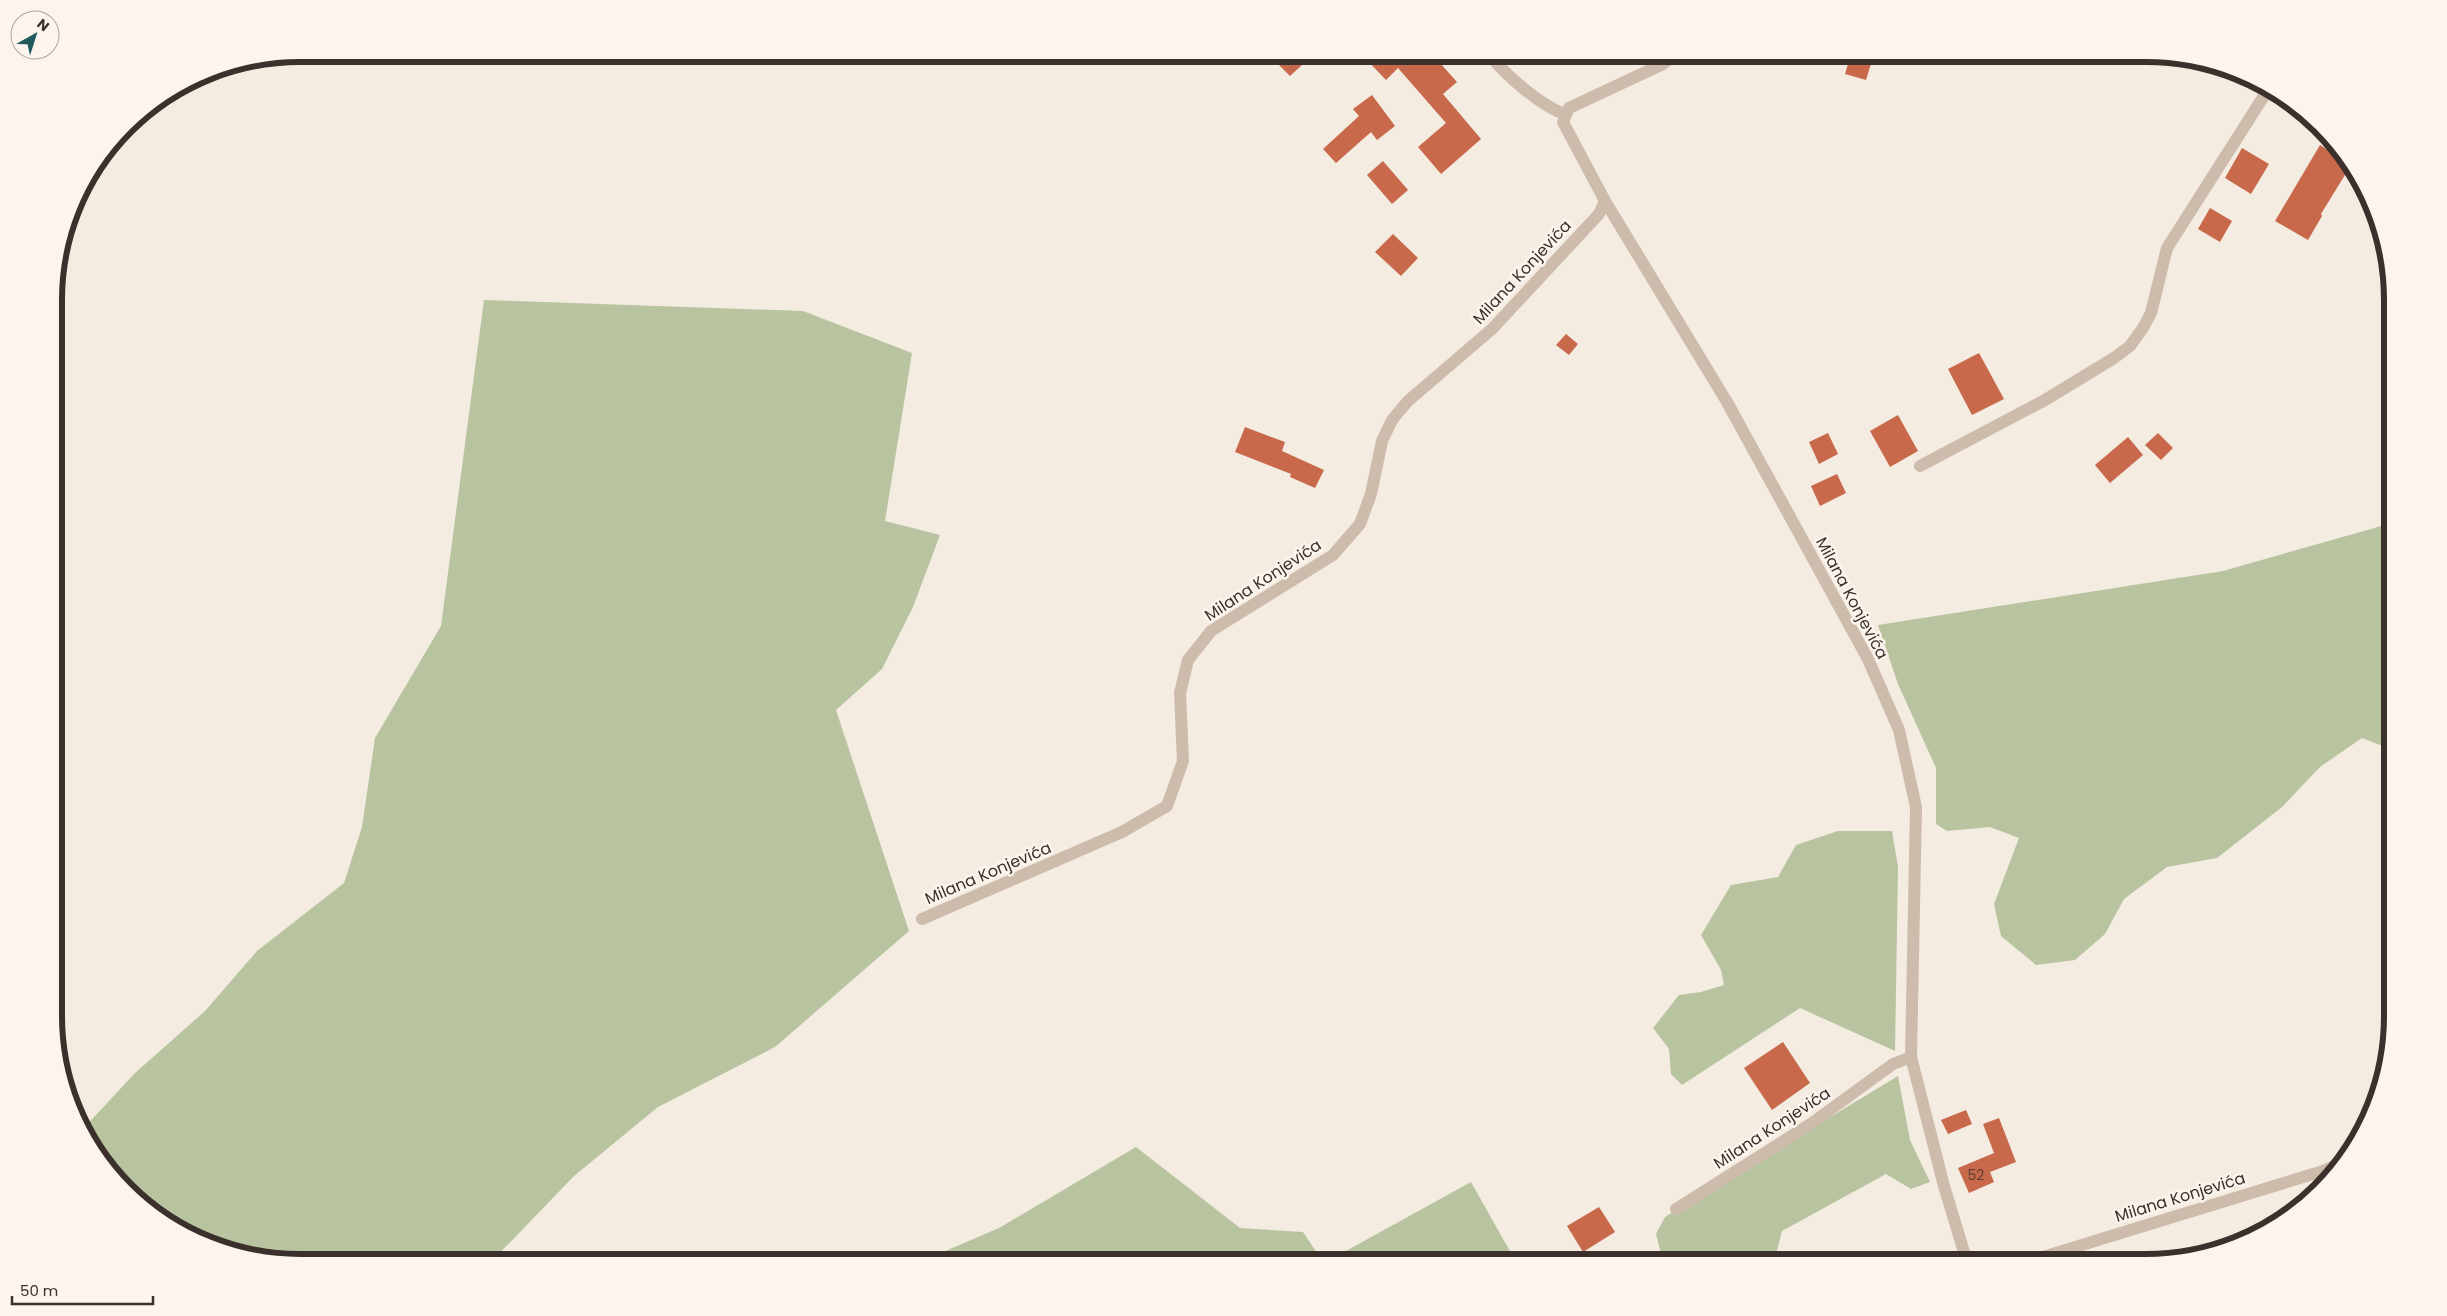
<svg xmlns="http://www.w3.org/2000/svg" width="2447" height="1316" font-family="Poppins,sans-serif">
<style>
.green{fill:#b8c4a0}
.building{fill:#c8694b}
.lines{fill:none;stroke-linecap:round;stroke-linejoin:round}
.minor{stroke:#cdbbac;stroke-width:12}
.labels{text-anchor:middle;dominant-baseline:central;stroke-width:5;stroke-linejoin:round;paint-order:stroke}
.number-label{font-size:14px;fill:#5e3e33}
.street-label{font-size:16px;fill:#3b302b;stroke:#fbf5ee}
.rim{fill:none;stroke:#3b302b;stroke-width:6}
</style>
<rect width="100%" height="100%" fill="#f4ebe1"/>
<g class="green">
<path d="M484,300L803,311L912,353L885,521L940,535L913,607L882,669L836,710L909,931L775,1047L658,1107L574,1176L491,1262C447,1262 403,1262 358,1262C318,1262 277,1263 238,1254C172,1239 114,1187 83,1129L134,1074L205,1011L257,951L344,883L362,827L375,738L441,626Z"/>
<polygon points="2392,523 2393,750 2362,738 2320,767 2282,807 2217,858 2167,867 2124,899 2105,934 2075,960 2036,965 2001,936 1994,904 2019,838 1990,827 1947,831 1936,824 1936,768 1898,684 1878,625 2223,571"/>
<polygon points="1838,831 1892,831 1898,867 1895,1051 1800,1008 1682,1085 1671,1074 1669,1049 1653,1028 1679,995 1701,992 1724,985 1721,970 1701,935 1731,885 1778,877 1796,845"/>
<polygon points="1898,1076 1910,1140 1930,1182 1911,1189 1886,1174 1782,1231 1774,1262 1648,1262 1661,1254 1656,1234 1665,1217"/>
<polygon points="1136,1147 1240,1228 1303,1232 1323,1262 920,1262 999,1228"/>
<polygon points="1471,1182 1516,1262 1326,1262"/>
</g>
<g class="building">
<polygon points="1285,54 1314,54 1290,76 1276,62"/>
<polygon points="1361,54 1432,54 1457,82 1443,94 1481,139 1441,174 1418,147 1446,123 1398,68 1386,80"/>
<polygon points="1851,54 1874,54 1866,80 1845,74"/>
<polygon points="1372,95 1395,126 1377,140 1371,132 1336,163 1323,149 1359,116 1353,109"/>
<polygon points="2320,145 2351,165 2321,214 2322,216 2308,240 2275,221"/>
<polygon points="2242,148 2269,164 2251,194 2225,178"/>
<polygon points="1383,161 1408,190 1392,204 1367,175"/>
<polygon points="2210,208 2232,221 2220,242 2198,229"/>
<polygon points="1393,234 1418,258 1401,276 1375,252"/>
<polygon points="1566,334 1578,344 1569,355 1556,345"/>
<polygon points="1979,353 2004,399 1972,415 1948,369"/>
<polygon points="1898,415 1918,451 1890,467 1870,431"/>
<polygon points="1245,427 1285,442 1282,451 1324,470 1315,488 1290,477 1291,474 1235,452"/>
<polygon points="1828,433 1838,454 1819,464 1809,442"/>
<polygon points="2158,433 2173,448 2161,460 2145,445"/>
<polygon points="2128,437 2143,455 2110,483 2095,465"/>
<polygon points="1837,474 1846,493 1820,506 1811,486"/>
<polygon points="1783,1042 1810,1083 1772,1110 1744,1068"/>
<polygon points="1966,1110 1972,1124 1948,1134 1941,1120"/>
<polygon points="1999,1118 2016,1162 1990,1172 1994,1182 1969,1193 1958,1168 1994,1153 1983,1124"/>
<polygon points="1599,1207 1615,1232 1583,1252 1567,1226"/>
</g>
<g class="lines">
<g class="minor">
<path d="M1489,54C1505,75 1540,105 1564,114"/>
<polyline points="1605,201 1727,402 1868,659 1899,730 1916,807 1911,1057 1944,1186 1967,1262"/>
<polyline points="1920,466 2045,400 2114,358 2130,346 2143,328 2151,313 2167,248 2269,88"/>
<polyline points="922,919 1122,832 1167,806 1183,761 1180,693 1188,660 1211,631 1333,555 1360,524 1371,494 1382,441 1392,420 1408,401 1492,329 1599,214 1605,201 1563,122 1569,108 1663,64 1676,54"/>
<polyline points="1676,1209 1812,1123 1893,1064 1911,1057"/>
<polyline points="2026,1262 2323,1171 2343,1162"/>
</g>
</g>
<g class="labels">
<g class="number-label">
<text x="1976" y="1175">52</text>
</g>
<g class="street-label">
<text transform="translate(1522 272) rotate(-47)">Milana Konjevića</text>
<text transform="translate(1263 580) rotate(-33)">Milana Konjevića</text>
<text transform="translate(1852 598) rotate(62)">Milana Konjevića</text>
<text transform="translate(988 873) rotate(-23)">Milana Konjevića</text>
<text transform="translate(1772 1128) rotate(-33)">Milana Konjevića</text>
<text transform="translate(2180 1197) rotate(-17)">Milana Konjevića</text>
</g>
</g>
<path d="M0 0H2447V1316H0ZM300 62H2146A238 238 0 0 1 2384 300V1016A238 238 0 0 1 2146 1254H300A238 238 0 0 1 62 1016V300A238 238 0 0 1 300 62Z" fill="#fbf5ee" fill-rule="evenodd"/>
<path class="rim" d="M300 62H2146A238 238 0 0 1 2384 300V1016A238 238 0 0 1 2146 1254H300A238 238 0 0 1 62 1016V300A238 238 0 0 1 300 62Z"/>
<g transform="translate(35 35) rotate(39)"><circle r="24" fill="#fbf5ee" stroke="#aea6a0"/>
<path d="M0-4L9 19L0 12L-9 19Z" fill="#1f5a5e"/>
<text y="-8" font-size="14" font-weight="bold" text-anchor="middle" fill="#3b302b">N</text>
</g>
<path d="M12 1296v8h141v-8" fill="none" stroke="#3b302b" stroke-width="2.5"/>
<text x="20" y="1296" font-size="15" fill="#3b302b" stroke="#fbf5ee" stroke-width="4" paint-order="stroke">50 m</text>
</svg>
